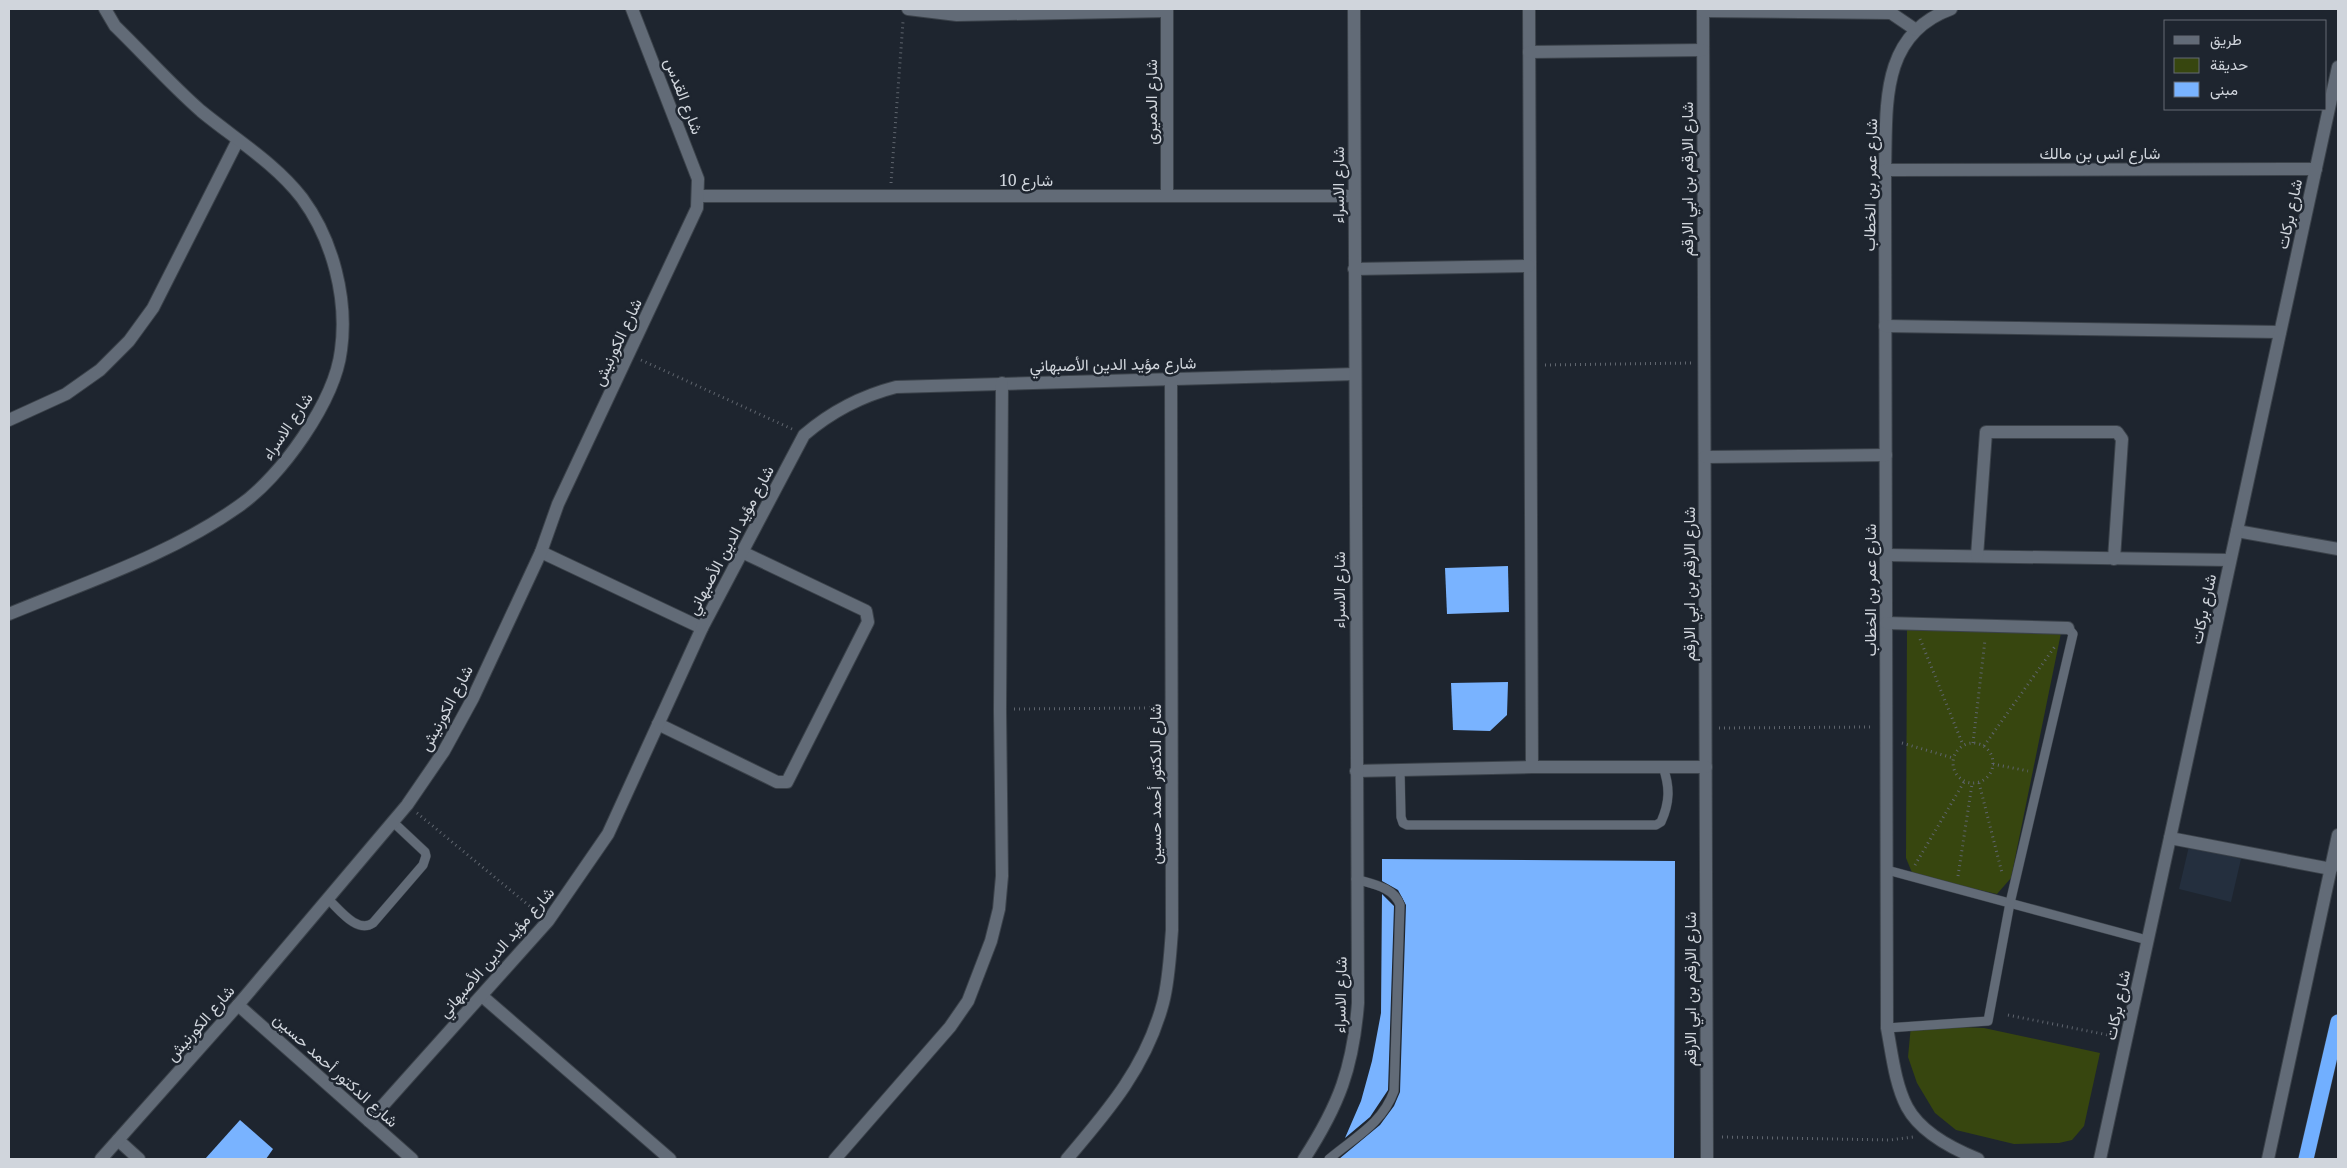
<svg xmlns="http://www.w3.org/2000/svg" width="2347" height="1168" font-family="'Noto Serif',Vazirmatn,serif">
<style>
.built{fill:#242f3e}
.park{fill:#37460f}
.building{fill:#79b3ff}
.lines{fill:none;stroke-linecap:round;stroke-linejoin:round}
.lane-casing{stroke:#3b424a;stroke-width:10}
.street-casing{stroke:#3b424a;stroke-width:14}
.highway-casing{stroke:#3b424a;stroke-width:16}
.path{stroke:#5f656e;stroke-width:3;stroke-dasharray:1 4;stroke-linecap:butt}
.lane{stroke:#626b77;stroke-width:9}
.street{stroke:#626b77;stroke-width:12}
.highway{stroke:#71afff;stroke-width:15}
.labels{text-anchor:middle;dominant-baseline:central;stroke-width:5;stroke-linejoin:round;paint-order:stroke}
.street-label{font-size:16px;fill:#d0d5dc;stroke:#1e252f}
</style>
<rect width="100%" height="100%" fill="#1e252f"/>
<polygon class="built" points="2189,846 2241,859 2231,902 2179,889"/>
<g class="park">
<polygon points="1907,628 2062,628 2011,878 1997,894 1913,875 1906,858"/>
<polygon points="1911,1025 1984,1028 2100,1053 2084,1126 2072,1140 2059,1143 2014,1144 1956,1130 1935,1113 1917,1083 1908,1057"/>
</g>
<g class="building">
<polygon points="1508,566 1509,612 1447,614 1445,568"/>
<polygon points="1508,682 1507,715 1490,731 1453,730 1451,683"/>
<polygon points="1382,859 1675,861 1674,1159 1339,1159 1380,1125 1394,1106 1400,1092 1406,905 1398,890 1382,881"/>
<polygon points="1382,894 1394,906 1388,1090 1370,1117 1345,1138 1361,1101 1372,1061 1381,1013"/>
<polygon points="240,1120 273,1149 266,1159 205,1159"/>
</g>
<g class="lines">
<defs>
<g id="lane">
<path d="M1400,770L1401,817L1403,823L1407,825H1656L1661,822C1670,802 1670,787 1663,767"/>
<polyline points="1887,870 2147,940"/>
<path d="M328,899C339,909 357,934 373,923L423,865L426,856L425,852L393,822"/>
<polyline points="1887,1028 1988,1021 2010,903 2073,634 2068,628"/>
<path d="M1329,1159C1355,1137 1382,1124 1394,1091L1400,905C1394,887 1372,884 1356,879"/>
</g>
<g id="street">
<polyline points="908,9 957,15 1167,11"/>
<polyline points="1167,9 1167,196"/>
<polyline points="1529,9 1532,767"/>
<polyline points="1703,9 1707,1159"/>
<path d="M1951,9C1879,35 1887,107 1885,170L1887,1028C1892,1054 1895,1084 1907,1107C1921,1133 1953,1149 1978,1159"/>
<polyline points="1703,11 1891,13 1916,30"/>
<polyline points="1529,52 1703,50"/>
<polyline points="1885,170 2316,169"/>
<polyline points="699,196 1354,196"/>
<polyline points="1354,269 1529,266"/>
<polyline points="1885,326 2280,332"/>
<polyline points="9,420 66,394 100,370 129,341 153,308 238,140"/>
<polyline points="1705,457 1886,455"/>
<polyline points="2237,531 2338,549"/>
<polyline points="541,552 702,628"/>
<polyline points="1886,555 2230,560"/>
<polyline points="1977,556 1986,432 2117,432 2122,439 2114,559"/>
<path d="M9,614C86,582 170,555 239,506C281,477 335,401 341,350C348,299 333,240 302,198C275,163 235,139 201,111C171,85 144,54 115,26L105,9"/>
<polyline points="1886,623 2068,628"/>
<polyline points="658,724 777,782 787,782 868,622 866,611 742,552"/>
<polyline points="1356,771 1532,767 1706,767"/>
<polyline points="2170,838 2331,869"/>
<polyline points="482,996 670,1159"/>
<polyline points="238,1005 412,1159"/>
<path d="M369,1121L548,921L608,834L702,628L804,435C832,411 861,396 896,387L1355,374"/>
<polyline points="118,1140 139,1159"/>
<polyline points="101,1159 238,1005 407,805 444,751 473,698 541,552 558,504 697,208 698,179 632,9"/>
<polyline points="835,1159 950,1027 968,1001 991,941 999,909 1002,876 1000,710 1002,383"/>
<path d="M1067,1159C1108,1111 1146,1067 1163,1003C1169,980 1170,955 1172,930L1171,379"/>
<path d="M1304,1159C1339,1105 1353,1068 1358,1003L1354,9"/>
<polyline points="2100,1159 2338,67"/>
<polyline points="2268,1159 2338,835"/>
</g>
<polyline id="highway" points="2306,1159 2338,1022"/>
</defs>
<use href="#lane" class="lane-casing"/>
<use href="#street" class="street-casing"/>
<use href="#highway" class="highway-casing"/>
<g class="path">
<polyline points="891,183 903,22"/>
<polyline points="641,360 792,429"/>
<polyline points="1545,365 1691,363"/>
<polyline points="1920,639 1963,745"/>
<polyline points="1014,709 1157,708"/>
<polyline points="1719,728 1873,727"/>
<circle cx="1973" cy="763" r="20"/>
<polyline points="1902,743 1953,758"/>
<polyline points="1973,743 1985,640"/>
<polyline points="1984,746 2056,645"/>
<polyline points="1993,764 2028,771"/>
<polyline points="1979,783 2002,873"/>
<polyline points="417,813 538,913"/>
<polyline points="1915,865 1964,782"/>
<polyline points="1958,876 1972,784"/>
<polyline points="2008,1015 2113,1036"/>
<polyline points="1722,1137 1890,1140 1913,1137"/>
</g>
<use href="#lane" class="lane"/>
<use href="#street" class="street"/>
<use href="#highway" class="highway"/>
</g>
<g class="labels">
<g class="street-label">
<text transform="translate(684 96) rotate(69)">شارع القدس</text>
<text transform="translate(1151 102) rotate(-90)">شارع الدميرى</text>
<text x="2100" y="153">شارع انس بن مالك</text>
<text transform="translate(1687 179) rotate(-90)">شارع الارقم بن ابي الارقم</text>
<text x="1026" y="180">شارع 10</text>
<text transform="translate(1338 185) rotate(-90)">شارع الاسراء</text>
<text transform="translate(1870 185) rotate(-89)">شارع عمر بن الخطاب</text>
<text transform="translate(2289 214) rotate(-78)">شارع بركات</text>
<text transform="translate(617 342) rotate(-65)">شارع الكورنيش</text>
<text transform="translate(1113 364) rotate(-1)">شارع مؤيد الدين الأصبهاني</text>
<text transform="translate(287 426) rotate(-56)">شارع الاسراء</text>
<text transform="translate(730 540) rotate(-62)">شارع مؤيد الدين الأصبهاني</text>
<text transform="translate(1689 584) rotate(-90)">شارع الارقم بن ابي الارقم</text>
<text transform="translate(1339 590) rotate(-90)">شارع الاسراء</text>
<text transform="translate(1870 590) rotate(-90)">شارع عمر بن الخطاب</text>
<text transform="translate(2203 609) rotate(-78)">شارع بركات</text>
<text transform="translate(446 708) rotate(-62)">شارع الكورنيش</text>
<text transform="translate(1155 784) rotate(-90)">شارع الدكتور أحمد حسين</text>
<text transform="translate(496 952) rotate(-49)">شارع مؤيد الدين الأصبهاني</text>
<text transform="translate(1690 989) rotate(-90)">شارع الارقم بن ابي الارقم</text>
<text transform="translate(1340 995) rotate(-89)">شارع الاسراء</text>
<text transform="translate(2117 1005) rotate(-78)">شارع بركات</text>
<text transform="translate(200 1023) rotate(-49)">شارع الكورنيش</text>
<text transform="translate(336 1070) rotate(42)">شارع الدكتور أحمد حسين</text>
</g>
</g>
<rect width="2347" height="1168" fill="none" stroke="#d0d5dc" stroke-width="20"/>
<rect x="2164" y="20" width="162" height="90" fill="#1e252f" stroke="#656b74"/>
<rect x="2174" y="36" width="25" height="8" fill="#626b77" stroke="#656b74"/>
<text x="2210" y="45" font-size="15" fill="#d0d5dc">طريق</text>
<rect x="2174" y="58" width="25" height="15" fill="#37460f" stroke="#656b74"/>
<text x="2210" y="70" font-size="15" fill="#d0d5dc">حديقة</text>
<rect x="2174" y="82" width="25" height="15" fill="#79b3ff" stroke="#656b74"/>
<text x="2210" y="95" font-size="15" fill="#d0d5dc">مبنى</text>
</svg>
